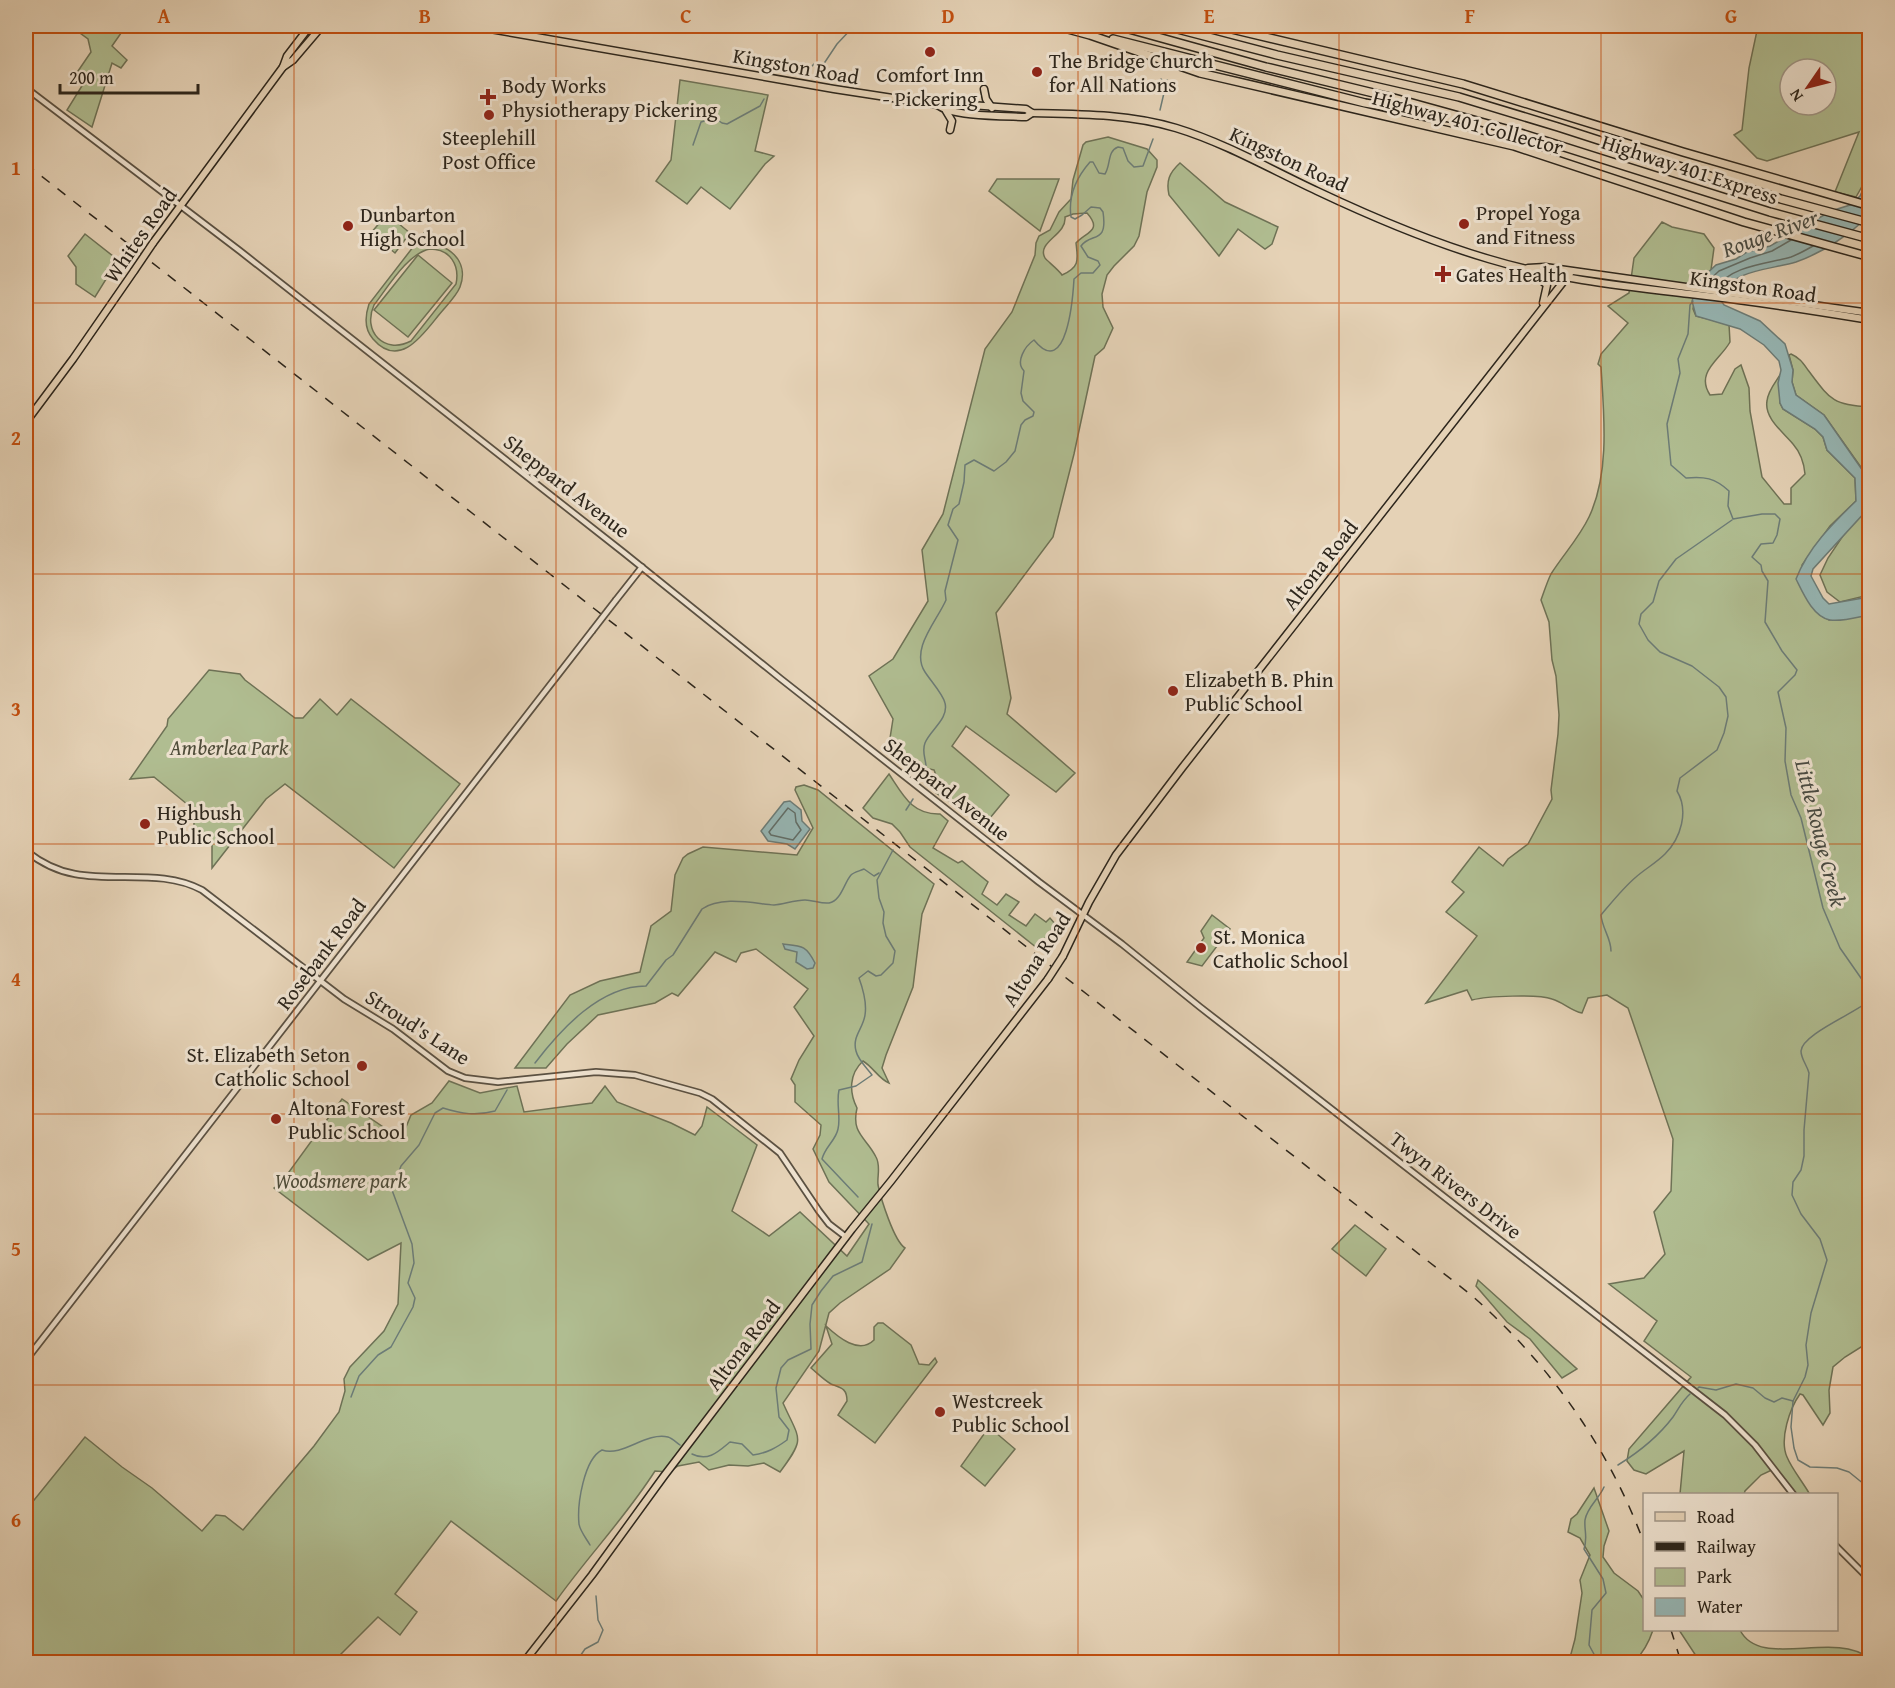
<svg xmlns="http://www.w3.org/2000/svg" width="1895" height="1688" font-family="'Gentium Book Plus',serif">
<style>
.green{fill:#b0bd91;stroke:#6e7256;stroke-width:1.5;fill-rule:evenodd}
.water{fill:#96b6b4;stroke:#6c7c77;stroke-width:1.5}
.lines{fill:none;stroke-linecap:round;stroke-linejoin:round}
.shore{stroke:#626e68;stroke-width:1.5}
.stream{stroke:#6c7c77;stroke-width:1.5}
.minor-casing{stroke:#5b5142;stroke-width:8}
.major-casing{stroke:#2d261c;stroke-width:9}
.highway-casing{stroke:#2d261c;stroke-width:10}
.minor{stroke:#eee2d0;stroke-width:4.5}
.major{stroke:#e5d2b6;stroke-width:6}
.highway{stroke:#e5d2b6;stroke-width:7}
.rail{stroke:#2d261c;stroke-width:1.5;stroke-dasharray:10 10;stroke-linecap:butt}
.minor-bridge-casing{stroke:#5b5142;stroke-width:8;stroke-linecap:butt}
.major-bridge-casing{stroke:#2d261c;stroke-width:9;stroke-linecap:butt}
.minor-bridge{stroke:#eee2d0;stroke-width:4.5}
.major-bridge{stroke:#e5d2b6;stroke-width:6}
.grid{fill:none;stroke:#c34f0f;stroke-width:1.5;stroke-opacity:0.55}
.poi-dot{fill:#8f2418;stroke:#eee2d0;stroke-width:2}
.labels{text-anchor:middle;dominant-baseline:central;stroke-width:6;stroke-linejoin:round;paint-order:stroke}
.poi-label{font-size:21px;fill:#2d261c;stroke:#eee2d0;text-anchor:start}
.street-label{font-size:21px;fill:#2d261c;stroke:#eee2d0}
.park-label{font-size:21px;font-style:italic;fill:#4e4c39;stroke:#eee2d0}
.water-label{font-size:22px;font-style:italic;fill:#474a42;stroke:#eee2d0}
.neatline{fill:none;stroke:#c34f0f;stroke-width:2}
.grid-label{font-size:20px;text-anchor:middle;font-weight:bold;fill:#c34f0f}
</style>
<rect width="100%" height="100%" fill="#e5d2b6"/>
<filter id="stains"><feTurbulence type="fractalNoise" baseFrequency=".00333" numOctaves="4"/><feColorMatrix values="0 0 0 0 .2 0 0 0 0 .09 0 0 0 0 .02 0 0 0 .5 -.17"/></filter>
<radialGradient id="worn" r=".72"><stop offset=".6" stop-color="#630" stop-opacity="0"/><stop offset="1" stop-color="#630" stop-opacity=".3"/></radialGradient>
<g class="green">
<polygon points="85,26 126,26 112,46 127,60 121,68 112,63 92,127 67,110 85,81 78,71 91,52 88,39 80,33"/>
<path d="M1758,26H1869V174L1856,197L1835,192L1859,132L1767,161L1757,158L1734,135L1742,130L1749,68ZM1790,69H1826V105H1790Z"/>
<polygon points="680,80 768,95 755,151 774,156 765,164 730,209 701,187 687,204 656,181 671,160"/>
<path d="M1108,137L1147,149L1157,160V167L1147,192L1139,236L1134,246L1114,266L1107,275L1102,294L1103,307L1113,328L1104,348L1095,356L1074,454L1053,537L996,613L1011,698L1007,714L1075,773L1056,792L966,726L952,746L1009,795L985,824L936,793L939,783L934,770C917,767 904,758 888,751L893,719L869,676L893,659L928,601L922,550L943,514L985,349L1012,312L1035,255L1036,243L1039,236L1050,230L1059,212L1071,199L1073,180L1083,145L1086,142ZM1087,213C1103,231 1086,232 1076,243C1078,260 1080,267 1062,275C1059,270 1046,260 1045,258C1036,242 1067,235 1065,217L1073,214Z"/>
<path d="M1180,163L1225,202L1278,227L1272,244L1265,249L1238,229L1219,256L1169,195C1166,181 1169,173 1180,163Z"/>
<polygon points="997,179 1059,179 1040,231 989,191"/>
<polygon points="387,214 410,233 395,253 371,233"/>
<path d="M1662,222L1672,227L1704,234L1714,248L1711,270L1699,281L1693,309L1696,316L1729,324L1730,342C1720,360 1695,372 1710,395L1722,394L1735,369L1741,365L1749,388L1750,411L1762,477L1784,504H1791V488L1805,474C1804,463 1800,452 1793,444C1783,432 1764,418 1767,401C1768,391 1775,383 1780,375V403L1783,409L1815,429L1823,437L1827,450L1855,478L1856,501L1830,526L1802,565L1820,615L1829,620L1869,615V1342L1845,1357L1833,1367L1829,1390L1830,1413L1823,1425L1803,1395L1800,1394C1790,1408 1779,1439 1787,1457C1792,1469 1802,1481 1809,1493V1494H1796L1776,1468L1761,1475L1745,1491L1744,1494H1680L1684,1451L1646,1474L1634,1470L1627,1461L1629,1449L1691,1377L1644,1341L1657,1321L1609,1284L1644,1278L1665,1254L1654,1212L1671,1191L1673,1139L1628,1008L1607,995L1588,998L1582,1013C1571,1011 1563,1002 1552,999C1538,994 1487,996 1472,1000L1467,990L1426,1003L1477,936L1446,912L1464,892L1452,882L1479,847L1503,866L1508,859L1528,844L1552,799L1551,790L1558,734L1559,715L1556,676L1552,660L1549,622L1541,600C1544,592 1547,582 1551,574C1563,555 1579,538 1589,517C1610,473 1604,415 1601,367L1598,364L1601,354L1628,323L1608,306L1629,293L1634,258Z"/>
<path d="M427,229L432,232L423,245C447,241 470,261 460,287C456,297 445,307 438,316C422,336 399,369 373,339C364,329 365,316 369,304ZM430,249C450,249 460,265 456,284L411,341C384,355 362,331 374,305C388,287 408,253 430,249Z"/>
<polygon points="85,234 118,260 95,297 76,284 76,267 68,256"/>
<polygon points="418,255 452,283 408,337 374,310"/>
<path d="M1791,354C1800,358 1803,363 1808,370C1830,399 1832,405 1869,407V489L1863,470L1824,415L1796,395L1792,382L1793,370L1789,355Z"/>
<polygon points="1869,497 1869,595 1840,602 1827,592 1820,575 1828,558"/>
<polygon points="209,670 240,674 245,680 295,718 303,718 320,699 337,715 351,699 460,784 394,868 285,784 266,799 212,868 212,841 195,838 193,809 154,777 130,779 167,726 168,719"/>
<path d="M889,774C903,795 912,815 940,814L948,821L933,848L958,863L962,861L988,882L982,894L997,905L1006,894L1019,902L1009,915L1026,926L1035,914L1046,922L1050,918L1056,925L1037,948L910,847L900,832L892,824L873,818L863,808Z"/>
<path d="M804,785L818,790L934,884L922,914L913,987L886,1055L882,1068L889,1083C879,1079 873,1067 863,1061C849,1074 849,1092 857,1108C851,1134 866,1137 876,1157C881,1166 877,1176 878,1185C881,1199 894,1241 905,1248L890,1269L840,1303L829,1313L819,1351L783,1403C800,1441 806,1437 780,1472L764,1463L748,1466L729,1465L709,1470L699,1462L678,1466L669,1472L655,1471C625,1518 588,1556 556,1601L451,1521L395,1594L417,1612L400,1635L378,1617L333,1662H26V1510L85,1437L122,1467L152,1488L202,1531L216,1515L225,1516L243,1530L314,1446L339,1412L345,1391L344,1379L350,1367L384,1331L398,1304L401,1243L368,1260L274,1188L281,1183L342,1099L401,1139L411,1115L432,1103L449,1081L480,1093L517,1086L524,1112L592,1103L605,1086L617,1102L671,1123L695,1135L702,1126L707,1107L757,1145L732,1211L769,1236L800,1212L847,1256L869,1224L829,1182L813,1149L820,1135L821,1125L795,1102V1085L791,1079L799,1060L814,1036L794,1007L808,989L756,949L741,953L736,962L715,952L678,996L672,993L655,1003L598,1015L567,1044L546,1068H515L570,995L600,981L640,972L651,926L671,911L675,875L683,858L688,854L703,847L797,855L813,828L795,790L796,787Z"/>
<polygon points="1212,915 1230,929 1202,966 1187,962 1204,938 1201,931"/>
<polygon points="1355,1225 1386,1249 1366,1276 1332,1249"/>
<polygon points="1478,1280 1577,1369 1562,1378 1530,1339 1507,1322 1476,1286"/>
<path d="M878,1323H883L911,1345L919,1364L929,1365L935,1358L937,1362L875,1443L838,1415L847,1401C847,1388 841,1388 831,1384C824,1380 817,1373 811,1368L832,1344L826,1326C838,1337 859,1355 874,1340V1327Z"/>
<polygon points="989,1427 1015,1449 985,1486 961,1466"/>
<path d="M1594,1488L1609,1531L1604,1546L1603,1557L1614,1573L1638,1591L1644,1600V1630H1653C1649,1642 1643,1653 1634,1662H1564L1571,1654L1575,1639L1582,1593L1580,1580L1590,1555L1580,1538L1568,1532L1571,1519L1577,1514Z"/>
<path d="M1679,1630H1740C1760,1670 1833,1630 1869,1658V1662H1700Z"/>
</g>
<g class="water">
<path d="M1869,176V215C1851,234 1822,253 1796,262C1770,270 1731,269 1719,298L1724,305L1760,321L1785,344L1793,370L1792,382L1796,395L1824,415L1863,471L1868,483V504L1866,511L1813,569L1811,576L1823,598L1829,604L1869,597V615C1858,617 1842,622 1830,620C1813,617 1803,593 1796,579C1808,548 1832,524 1856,501L1855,478L1827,450L1823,437L1815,429L1783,409L1780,403L1778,383L1781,370L1779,361L1764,345L1740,329L1696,316L1692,301L1699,281L1716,265L1736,259L1747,252L1770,246L1831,211L1850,205L1860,196Z"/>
<polygon points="790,801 801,810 802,821 810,829 795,849 787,844 768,841 761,831 784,802"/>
<path d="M783,944C802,946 806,945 815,963L813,968L807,969L796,962L797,952L785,949Z"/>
</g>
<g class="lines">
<g class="shore">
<polyline points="1704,285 1719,271 1750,258 1772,251 1791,240"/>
<path d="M1717,287C1733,265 1767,264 1791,257C1799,254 1806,250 1813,246"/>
<polygon points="788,808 795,813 796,822 801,830 793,840 771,835 769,832"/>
</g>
<g class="stream">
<polyline points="809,69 814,64 823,65 837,44 854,26"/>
<polyline points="1161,79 1165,84"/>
<polyline points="1160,110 1167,80"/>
<polyline points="693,145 701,122 715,118 722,123 727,124 760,106 764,99"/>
<path d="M1693,301L1690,305L1688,334L1678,359L1680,373L1667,424L1671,465L1686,478C1704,476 1715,478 1729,491L1728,506L1733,519L1762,514H1775L1780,519L1777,535L1773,543L1761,544L1752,557L1761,565L1762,571L1768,581L1765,622L1782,651L1797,670L1795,675L1778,692L1786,728L1785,761L1791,795L1801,818L1823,908L1840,948L1870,991"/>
<path d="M926,770C927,760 921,753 925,743C930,730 949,719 945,703C943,694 930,680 925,672C910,649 937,621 946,600L945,591L958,540L948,525L953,509L959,504L964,482L965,465L974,460L994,471L1006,462L1015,451L1021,425L1025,420L1033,416L1034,412L1023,401L1021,393L1024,371C1015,362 1025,346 1034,340C1067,381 1073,296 1074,279L1081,273H1093L1100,265L1098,261L1088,257L1081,246C1091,232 1108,245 1103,212L1100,208L1091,207L1082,215L1075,219L1071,217C1068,196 1076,178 1090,162H1093L1099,173L1105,174C1111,165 1107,151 1118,147L1123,148L1128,161L1134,167L1143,166L1153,139"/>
<polyline points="906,810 913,799"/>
<path d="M1611,951C1611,938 1602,928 1601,915C1612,902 1623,888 1636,877C1645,869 1656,863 1665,854C1681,838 1689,811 1677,791L1680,778L1717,750L1724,733L1728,716L1726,697L1719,687L1692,666L1660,652L1648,640L1639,624L1641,614L1653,602L1659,581L1676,559L1732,520"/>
<path d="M1870,1000C1856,1013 1802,1034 1801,1051C1801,1059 1807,1065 1809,1073L1804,1130V1156L1801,1170L1793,1182L1792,1195L1801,1214L1820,1239L1827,1260L1811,1313L1806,1345L1808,1365L1805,1377L1793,1401L1791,1427L1794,1448L1798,1460L1810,1467L1837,1468L1849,1472L1870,1489"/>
<path d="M535,1063C561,1029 600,986 646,986L666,960L673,955L702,909C721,896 752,903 774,905C781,905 795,900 805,900C813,900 821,904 829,903C841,901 844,883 851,875C854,872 860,871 864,869L874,876L879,873"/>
<path d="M858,1197L822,1159C825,1147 836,1140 838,1129C841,1117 836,1104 839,1090L856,1086L872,1075C867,1068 858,1060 856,1051C852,1036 863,1029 865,1015C867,1003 863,989 859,978L868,971L876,976L881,975L893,963L895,951L886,936L883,923L884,912L879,898L877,880L893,850"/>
<polyline points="1698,1388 1699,1387 1716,1390 1736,1384 1753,1388 1765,1398 1774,1402 1782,1398 1793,1401"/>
<path d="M351,1397L359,1376L378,1355L391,1347L413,1307L415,1298L408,1283L414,1263L412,1244L392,1190L401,1166L419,1145L435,1113L443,1108C462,1114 476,1116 495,1111L507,1090"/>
<path d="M692,1454C708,1462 718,1452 730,1442L742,1444L753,1455C767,1453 776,1448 787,1440L789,1430L779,1417L776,1388L781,1368L788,1360L811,1349L810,1324L812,1305L821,1291L833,1276L862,1262L872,1224"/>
<path d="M1618,1465C1639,1452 1658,1437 1673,1417C1679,1408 1682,1401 1690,1394"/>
<path d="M590,1545C586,1538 580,1531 579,1524C577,1504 584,1459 602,1450C623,1457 645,1432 668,1437C672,1438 677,1443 680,1445"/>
<polyline points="576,1662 585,1649 598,1642 603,1630 598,1620 596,1596"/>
<path d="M1590,1662L1595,1656L1589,1645L1592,1610L1606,1593L1603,1579L1584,1549C1588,1537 1584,1531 1585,1520C1587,1507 1599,1499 1604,1487"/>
</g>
<defs>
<g id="minor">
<polyline points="26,88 240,251 623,552 781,679 1039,882 1122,944 1200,1007 1725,1415 1755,1445 1793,1494"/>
<polyline points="616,600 642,567"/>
<path d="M26,851C40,862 57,871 75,874C117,882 163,869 202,890L344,999L393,1029L448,1071L465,1078L498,1082L596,1072L635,1075L700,1093L712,1099L780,1153L819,1211L829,1224L846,1237"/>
<polyline points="26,1360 592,631"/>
<polyline points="1836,1546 1870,1580"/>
</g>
<g id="major">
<path d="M473,26L834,89L938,105L944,103L1026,109L1032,113C1081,114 1129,114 1176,128C1225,143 1270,169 1317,191C1372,217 1431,242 1489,259C1555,279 1622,286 1690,294C1750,301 1810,310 1870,320"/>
<polyline points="283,67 287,56 310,26"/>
<polyline points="984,89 986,99 992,108"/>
<path d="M938,105C952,117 1006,116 1026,117L1032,113"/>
<polyline points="946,111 952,121 950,130"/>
<polyline points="153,243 283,67 293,60 322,26"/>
<polyline points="1528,268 1545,267 1870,313"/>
<polyline points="1533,273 1547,285 1543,303"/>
<polyline points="26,422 73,359 134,271"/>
<polyline points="1063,956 1089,902 1116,855 1182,768 1571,272"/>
<polyline points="524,1662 592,1575 664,1476 852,1229 891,1181 1048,979"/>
</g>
<g id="highway">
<polyline points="1057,26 1090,35 1200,73 1514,146 1744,222 1870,257"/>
<polyline points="1118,26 1266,67 1394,98 1517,132 1770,212 1870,239"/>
<polyline points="1166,26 1277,55 1459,97 1558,127 1781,199 1870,223"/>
<polyline points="1219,26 1463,84 1683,152 1870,206"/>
<polyline points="1113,39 1365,103 1455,119"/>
</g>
</defs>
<use href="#minor" class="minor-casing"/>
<use href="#major" class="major-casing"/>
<use href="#highway" class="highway-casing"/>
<use href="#minor" class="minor"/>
<use href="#major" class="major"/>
<use href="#highway" class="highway"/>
<g class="rail">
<path d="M26,164L1470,1294C1548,1362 1608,1446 1644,1543"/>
<polyline points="1671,1630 1681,1662"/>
</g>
<defs>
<polyline id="minor-bridge" points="592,631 616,600"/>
<g id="major-bridge">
<polyline points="134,271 153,243"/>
<polyline points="1048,979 1063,956"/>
</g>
</defs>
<use href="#minor-bridge" class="minor-bridge-casing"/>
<use href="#major-bridge" class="major-bridge-casing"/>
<use href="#minor-bridge" class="minor-bridge"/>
<use href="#major-bridge" class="major-bridge"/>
</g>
<path class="grid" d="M294,26V1662M556,26V1662M817,26V1662M1078,26V1662M1339,26V1662M1601,26V1662M26,303H1870M26,574H1870M26,844H1870M26,1114H1870M26,1385H1870"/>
<g class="poi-dot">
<circle cx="930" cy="52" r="6"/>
<circle cx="1037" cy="72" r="6"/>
<path d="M485 88h6v6h6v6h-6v6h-6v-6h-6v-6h6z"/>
<circle cx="489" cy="115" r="6"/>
<circle cx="1464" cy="224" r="6"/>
<circle cx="348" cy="226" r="6"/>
<path d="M1440 265h6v6h6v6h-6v6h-6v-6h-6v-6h6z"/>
<circle cx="1173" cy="691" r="6"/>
<circle cx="145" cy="824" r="6"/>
<circle cx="1201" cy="948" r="6"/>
<circle cx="362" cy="1066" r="6"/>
<circle cx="276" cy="1119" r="6"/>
<circle cx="940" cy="1412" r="6"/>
</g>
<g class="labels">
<g class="poi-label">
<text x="1049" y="60">The Bridge Church<tspan x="1049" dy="24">for All Nations</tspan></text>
<text x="930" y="74" text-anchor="middle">Comfort Inn<tspan x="930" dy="24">- Pickering</tspan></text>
<text x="502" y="85">Body Works<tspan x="502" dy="24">Physiotherapy Pickering</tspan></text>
<text x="489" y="137" text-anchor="middle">Steeplehill<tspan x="489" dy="24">Post Office</tspan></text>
<text x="1476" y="212">Propel Yoga<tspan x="1476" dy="24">and Fitness</tspan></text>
<text x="360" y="214">Dunbarton<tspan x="360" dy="24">High School</tspan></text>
<text x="1456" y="274">Gates Health</text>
<text x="1185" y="679">Elizabeth B. Phin<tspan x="1185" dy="24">Public School</tspan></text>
<text x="157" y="812">Highbush<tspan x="157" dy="24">Public School</tspan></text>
<text x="1213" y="936">St. Monica<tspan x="1213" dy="24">Catholic School</tspan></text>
<text x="350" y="1054" text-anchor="end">St. Elizabeth Seton<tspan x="350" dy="24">Catholic School</tspan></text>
<text x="288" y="1107">Altona Forest<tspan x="288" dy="24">Public School</tspan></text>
<text x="952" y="1400">Westcreek<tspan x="952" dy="24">Public School</tspan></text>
</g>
<g class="street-label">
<text transform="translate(796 66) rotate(10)">Kingston Road</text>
<text transform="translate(1468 122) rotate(15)">Highway 401 Collector</text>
<text transform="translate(1289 159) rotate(25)">Kingston Road</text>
<text transform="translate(1690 169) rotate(18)">Highway 401 Express</text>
<text transform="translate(140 235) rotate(-55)">Whites Road</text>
<text transform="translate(1753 286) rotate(8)">Kingston Road</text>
<text transform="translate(567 486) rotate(38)">Sheppard Avenue</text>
<text transform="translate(1320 565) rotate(-52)">Altona Road</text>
<text transform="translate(947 789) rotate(38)">Sheppard Avenue</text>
<text transform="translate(321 954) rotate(-53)">Rosebank Road</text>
<text transform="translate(1036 959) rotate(-57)">Altona Road</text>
<text transform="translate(418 1027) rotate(33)">Stroud's Lane</text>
<text transform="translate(1456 1185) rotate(38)">Twyn Rivers Drive</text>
<text transform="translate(743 1345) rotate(-53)">Altona Road</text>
</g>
<g class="park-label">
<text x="229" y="747">Amberlea Park</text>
<text x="341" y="1180">Woodsmere park</text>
</g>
<g class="water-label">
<text transform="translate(1770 233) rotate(-20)">Rouge River</text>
<text transform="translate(1821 833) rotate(76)">Little Rouge Creek</text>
</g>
</g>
<rect width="1895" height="1688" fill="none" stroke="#e5d2b6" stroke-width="66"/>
<rect x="1643" y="1493" width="195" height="138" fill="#eee2d0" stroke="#a19788" stroke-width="1.5"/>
<rect x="1655" y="1512" width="30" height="9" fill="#e5d2b6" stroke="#a19788" stroke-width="1.5"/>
<text x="1697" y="1523" font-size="18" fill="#2d261c">Road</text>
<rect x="1655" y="1542" width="30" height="9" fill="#2d261c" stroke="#a19788" stroke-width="1.5"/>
<text x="1697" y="1553" font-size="18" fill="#2d261c">Railway</text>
<rect x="1655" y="1568" width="30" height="18" fill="#b0bd91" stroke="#a19788" stroke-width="1.5"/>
<text x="1697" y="1583" font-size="18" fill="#2d261c">Park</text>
<rect x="1655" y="1598" width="30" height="18" fill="#96b6b4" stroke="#a19788" stroke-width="1.5"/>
<text x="1697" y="1613" font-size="18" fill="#2d261c">Water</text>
<g transform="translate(1808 87) rotate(235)"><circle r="28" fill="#eee2d0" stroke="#a19788" stroke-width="1.5"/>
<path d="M0-4.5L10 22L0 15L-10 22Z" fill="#8f2418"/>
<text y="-9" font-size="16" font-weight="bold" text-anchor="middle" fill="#2d261c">N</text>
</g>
<path d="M60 84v9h138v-9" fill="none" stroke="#2d261c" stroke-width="3"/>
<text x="69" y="84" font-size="18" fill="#2d261c" stroke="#eee2d0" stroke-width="4.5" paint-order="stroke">200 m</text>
<rect x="33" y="33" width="1829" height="1622" class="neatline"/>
<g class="grid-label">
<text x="164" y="23">A</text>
<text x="425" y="23">B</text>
<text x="686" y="23">C</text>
<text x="948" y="23">D</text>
<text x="1209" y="23">E</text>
<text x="1470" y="23">F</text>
<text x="1731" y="23">G</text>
<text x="16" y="175">1</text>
<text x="16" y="445">2</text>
<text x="16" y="716">3</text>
<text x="16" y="986">4</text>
<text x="16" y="1256">5</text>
<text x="16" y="1527">6</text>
</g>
<rect width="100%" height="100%" filter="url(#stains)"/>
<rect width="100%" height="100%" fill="url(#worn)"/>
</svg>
